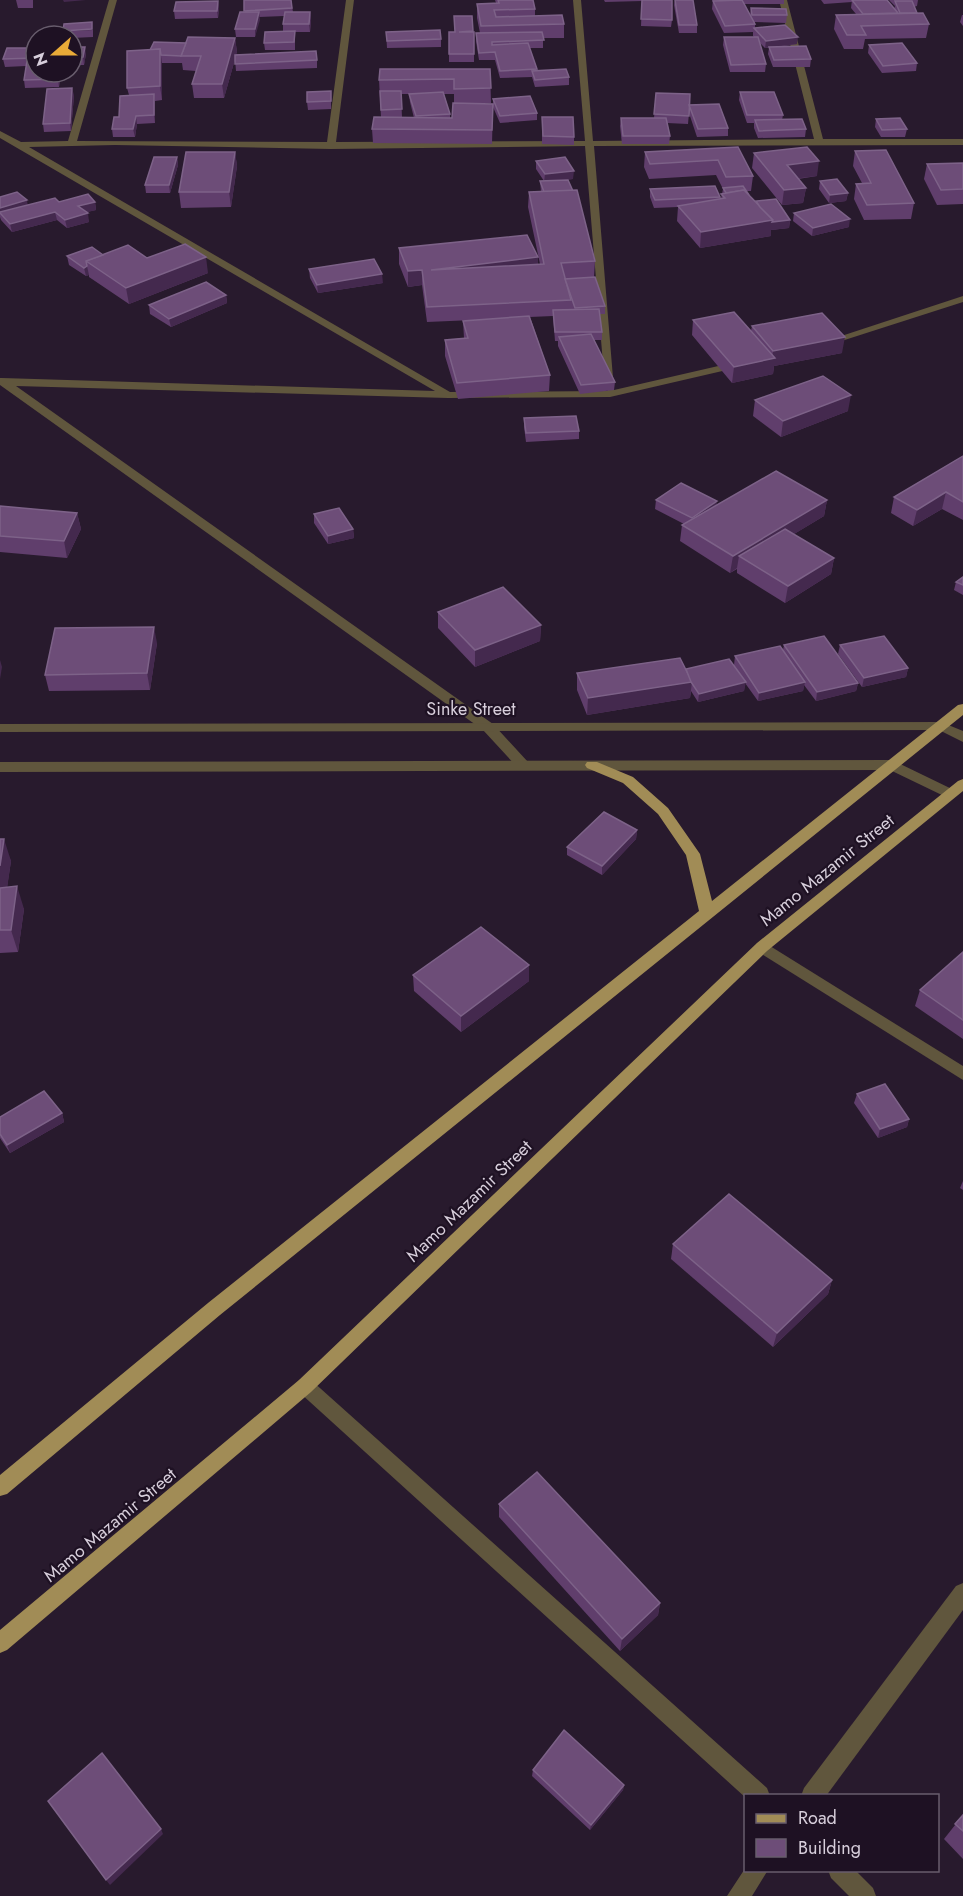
<svg xmlns="http://www.w3.org/2000/svg" width="963" height="1896" font-family="Jost,sans-serif">
<style>
.lines{fill:none;stroke-linecap:round;stroke-linejoin:round}
.minor{fill:#60563d;fill-rule:evenodd}
.tertiary{fill:#60563d;fill-rule:evenodd}
.primary{fill:#a18c56;fill-rule:evenodd}
.wall{fill:#603e6c;fill-rule:evenodd}
.shaded-wall{fill:#44294e}
.building{fill:#6d4d78;stroke:#7d6288;stroke-width:1.5}
.labels{text-anchor:middle;dominant-baseline:central;stroke-width:4.5;stroke-linejoin:round;paint-order:stroke}
.street-label{font-size:18px;fill:#d7cedb;stroke:#1e1123}
</style>
<rect width="100%" height="100%" fill="#281a2d"/>
<g class="lines">
<g class="minor">
<path d="M109,0H117L77,141L327,142L346,0H354L336,142L585,141L573,0H581L593,141L814,139L779,0H787L823,139H963V145L594,146L614,390L740,361L744,362V366L610,397L448,398L16,386L493,724L528,762L530,765L528,768H518L483,730L0,385V378H2L435,391L0,138V131L21,142L68,141ZM115,145L331,149L585,146L605,388L608,391L450,392L29,147Z"/>
<polygon points="963,296 963,302 829,345 820,343"/>
<polygon points="305,1378 311,1380 767,1788 770,1796 746,1796 746,1798 299,1392 296,1386 299,1380"/>
<polygon points="963,1583 963,1610 826,1796 801,1796 804,1788 956,1586"/>
<polygon points="746,1867 746,1870 768,1870 752,1896 727,1896"/>
<polygon points="828,1870 855,1870 873,1888 876,1896 849,1896 831,1878"/>
</g>
<g class="tertiary">
<polygon points="941,722 963,731 963,742 939,730 0,732 0,724"/>
<polygon points="892,760 956,791 958,794 951,799 946,797 890,770 0,772 0,762"/>
<polygon points="762,941 963,1066 963,1080 757,951 755,947 757,943"/>
</g>
<g class="primary">
<polygon points="963,704 963,715 220,1315 7,1494 0,1496 0,1475 208,1303 699,911 686,855 658,814 623,783 587,768 585,765 587,762 597,762 633,777 668,808 700,854 712,901 958,705"/>
<polygon points="963,779 963,791 767,951 311,1392 7,1650 0,1653 0,1630 299,1380 757,943 958,781"/>
</g>
</g>
<g class="wall">
<polygon points="16,0 33,0 33,8 18,8"/>
<polygon points="244,0 291,0 293,12 310,12 311,20 310,32 295,32 295,50 265,50 264,43 283,31 283,24 284,16 259,17 255,37 236,37 235,29 245,12"/>
<polygon points="495,0 533,0 535,9 535,16 564,24 564,38 543,38 543,48 530,48 537,71 569,77 569,85 535,87 532,77 500,78 495,60 479,60 476,41 476,33 480,33 477,18 477,4 496,3"/>
<polygon points="604,0 663,0 672,20 671,27 641,26 642,1 605,2"/>
<polygon points="675,0 693,0 697,25 697,33 679,33 674,5"/>
<polygon points="713,0 784,0 784,4 744,4 750,15 751,8 787,15 786,23 754,22 755,24 755,28 797,44 777,47 811,59 810,67 773,67 768,54 769,48 765,48 760,43 766,64 765,72 730,72 723,45 724,37 754,37 753,36 753,32 724,33 712,9"/>
<polygon points="821,0 852,0 852,2 824,4"/>
<polygon points="852,0 894,9 895,6 889,0 918,0 917,6 914,7 917,13 929,24 926,38 865,39 863,49 844,49 834,29 836,15 856,14 851,8"/>
<polygon points="218,1 219,9 218,18 175,19 174,11"/>
<polygon points="962,15 963,15 963,26 960,22"/>
<polygon points="93,30 93,37 72,38 72,36 64,36 63,31"/>
<polygon points="386,32 441,39 441,47 387,48"/>
<rect x="449" y="32" width="25" height="30"/>
<polygon points="235,38 237,52 236,54 317,60 317,68 236,71 235,59 224,98 194,98 192,84 196,71 183,70 182,63 162,63 162,100 155,101 155,123 137,124 135,137 113,137 112,129 119,117 129,95 127,88 150,50 186,43"/>
<polygon points="869,45 917,63 916,71 882,73 868,53"/>
<polygon points="72,47 86,54 84,65 72,65"/>
<polygon points="36,48 36,72 61,72 59,87 25,88 24,80 26,66 5,67 3,59"/>
<path d="M490,69L491,103H454V94H444L450,114V118L493,104L492,144L373,143L372,129L381,117L379,80ZM401,94H412H409L410,102L414,118L402,117Z"/>
<polygon points="740,92 783,115 782,120 806,129 805,137 758,138 754,128 754,123 747,123 739,100"/>
<polygon points="656,93 689,105 728,128 728,136 697,137 689,113 688,124 667,123 670,136 669,144 622,144 620,126 621,118 654,118"/>
<polygon points="74,95 71,131 44,132 43,124"/>
<polygon points="331,99 331,109 308,110 307,102"/>
<polygon points="493,99 537,113 537,120 500,123 493,107"/>
<polygon points="876,119 907,129 905,137 881,137 875,127"/>
<polygon points="542,125 574,137 574,145 542,144"/>
<polygon points="738,147 753,176 751,191 746,191 756,203 756,201 790,220 789,228 771,230 771,236 700,248 677,221 678,207 654,208 650,197 650,189 720,197 720,199 721,199 723,189 716,175 649,179 644,167 645,152"/>
<polygon points="855,151 914,203 911,219 864,220 854,199 856,184 862,183 853,166"/>
<polygon points="235,152 237,166 231,207 181,208 179,192"/>
<polygon points="754,153 817,176 798,179 806,188 803,203 782,205 752,168"/>
<polygon points="177,157 178,165 170,193 146,193 145,185"/>
<polygon points="536,161 573,179 564,180 595,261 594,277 605,306 605,314 599,314 602,332 602,340 594,340 615,382 614,390 580,394 558,346 558,341 555,341 553,316 530,317 550,375 549,391 458,399 445,356 445,340 464,338 463,321 473,320 427,322 422,285 408,287 399,264 399,248 538,257 538,264 540,264 528,207 529,192 541,192 540,181 544,181 536,169"/>
<polygon points="963,163 963,204 937,205 924,179 927,164"/>
<polygon points="820,181 848,193 846,201 829,203 819,189"/>
<polygon points="0,197 27,200 27,205 59,202 95,202 96,210 86,212 89,222 67,228 57,220 12,232 1,220 0,217"/>
<polygon points="794,213 849,227 812,236 793,221"/>
<polygon points="103,255 147,258 208,273 129,304 89,277 89,275 86,276 69,265 67,256"/>
<polygon points="309,269 383,283 318,293 310,278"/>
<polygon points="226,295 227,303 171,327 150,314 149,305"/>
<polygon points="693,320 751,331 752,326 842,353 774,366 773,374 732,383 692,335"/>
<polygon points="755,400 848,411 781,437 753,416"/>
<polygon points="524,418 579,431 579,439 526,442 524,427"/>
<polygon points="963,456 963,520 942,509 913,526 891,513 894,497"/>
<polygon points="656,500 717,505 827,500 824,516 794,534 834,558 831,574 785,603 737,573 737,569 730,573 680,541 682,525 684,524 655,509"/>
<polygon points="0,506 77,513 81,529 67,558 0,552"/>
<polygon points="314,514 353,529 354,538 328,544 314,523"/>
<polygon points="963,577 963,595 954,590 956,582"/>
<polygon points="438,612 541,625 540,641 475,667 438,628"/>
<polygon points="157,643 150,690 49,691 45,675"/>
<polygon points="784,645 858,683 856,691 816,701 804,685 803,691 758,701 745,683 744,691 698,702 691,691 690,698 587,715 577,690 577,673 686,669 734,665 735,656 783,650"/>
<polygon points="840,645 908,668 906,677 862,687 838,654"/>
<polygon points="637,830 636,839 602,875 567,855 567,847"/>
<polygon points="0,839 11,861 7,887 24,909 18,952 0,953"/>
<polygon points="963,952 963,1039 915,1006 920,990"/>
<polygon points="529,965 529,981 461,1032 414,991 413,975"/>
<polygon points="857,1094 909,1119 907,1127 878,1138 854,1103"/>
<polygon points="62,1113 64,1122 10,1153 0,1138 0,1117"/>
<polygon points="963,1181 963,1190 960,1188"/>
<polygon points="673,1244 832,1280 828,1294 773,1347 671,1259"/>
<polygon points="499,1504 660,1603 658,1615 620,1651 499,1517"/>
<polygon points="533,1770 624,1785 623,1790 590,1830 532,1776"/>
<polygon points="963,1815 963,1859 944,1839"/>
</g>
<g class="shaded-wall">
<polygon points="63,0 86,0 64,2"/>
<polygon points="218,1 219,9 218,18 217,11"/>
<polygon points="259,12 260,20 255,37 255,29"/>
<polygon points="310,12 311,20 310,32 309,24"/>
<polygon points="798,37 797,44 765,48 766,41"/>
<polygon points="235,38 237,52 224,98 222,84"/>
<polygon points="85,47 86,54 84,65 83,57"/>
<polygon points="160,49 162,63 162,100 160,86"/>
<polygon points="59,72 61,72 59,87 58,79"/>
<polygon points="72,88 74,95 71,131 70,123"/>
<polygon points="154,94 155,102 155,123 154,115"/>
<polygon points="136,116 137,124 135,137 133,129"/>
<polygon points="235,152 237,166 231,207 229,192"/>
<polygon points="177,157 178,165 170,193 169,185"/>
<polygon points="819,161 817,176 785,180 787,165"/>
<polygon points="574,171 573,179 544,182 545,174"/>
<polygon points="806,188 803,203 782,205 784,190"/>
<polygon points="848,193 846,201 829,203 830,195"/>
<polygon points="27,200 28,208 0,213 0,208"/>
<polygon points="95,202 96,210 80,214 78,206"/>
<polygon points="55,212 57,220 12,232 10,224"/>
<polygon points="88,213 89,222 67,228 65,220"/>
<polygon points="850,219 849,227 812,236 813,228"/>
<polygon points="773,220 790,220 789,228 771,230 771,236 700,248 701,232"/>
<polygon points="206,257 208,273 129,304 126,288"/>
<polygon points="538,257 538,272 431,270"/>
<polygon points="87,266 89,275 86,276 84,268"/>
<polygon points="422,270 422,285 408,287 408,271"/>
<polygon points="382,274 383,283 318,293 317,285"/>
<polygon points="226,295 227,303 171,327 169,319"/>
<polygon points="845,337 842,353 774,366 773,374 732,383 734,367 772,359 773,351"/>
<polygon points="851,395 848,411 781,437 783,421"/>
<polygon points="946,492 942,509 913,526 917,510"/>
<polygon points="827,500 824,516 748,562 739,556 737,568 730,573 733,556"/>
<polygon points="717,501 716,510 691,527 692,518"/>
<polygon points="77,513 81,529 67,558 64,541"/>
<polygon points="353,529 354,538 328,544 328,536"/>
<polygon points="834,558 831,574 785,603 788,586"/>
<polygon points="541,625 540,641 475,667 475,650"/>
<polygon points="154,627 157,643 150,690 147,673"/>
<polygon points="0,660 2,667 0,679"/>
<polygon points="908,668 906,677 862,687 864,678"/>
<polygon points="692,682 690,698 587,715 588,698"/>
<polygon points="746,682 744,691 698,702 699,694"/>
<polygon points="805,682 803,691 758,701 759,693"/>
<polygon points="858,683 856,691 816,701 817,692"/>
<polygon points="637,830 636,839 602,875 602,866"/>
<polygon points="4,839 11,861 4,910 0,898 0,866"/>
<polygon points="17,886 24,909 18,952 11,930"/>
<polygon points="529,965 529,981 461,1032 461,1016"/>
<polygon points="62,1113 64,1122 10,1153 7,1145"/>
<polygon points="909,1119 907,1127 878,1138 880,1129"/>
<polygon points="832,1280 828,1294 773,1347 777,1333"/>
<polygon points="660,1603 658,1615 620,1651 622,1639"/>
<polygon points="624,1785 623,1790 590,1830 591,1825"/>
<polygon points="161,1829 163,1834 110,1885 106,1880"/>
</g>
<g class="building">
<polygon points="244,0 291,0 292,8 244,11"/>
<polygon points="498,0 533,0 535,9 494,10 496,17 562,15 564,24 481,26 477,4 499,3"/>
<polygon points="642,0 672,0 672,20 641,19"/>
<polygon points="675,0 693,0 697,25 679,25"/>
<polygon points="742,0 755,24 725,26 713,1"/>
<polygon points="852,0 887,0 898,13 863,14"/>
<polygon points="218,1 217,11 174,11 176,2"/>
<polygon points="895,1 912,1 917,13 900,13"/>
<polygon points="751,8 786,9 787,15 752,15"/>
<polygon points="240,12 259,12 255,29 235,29"/>
<polygon points="285,12 310,12 309,24 283,24"/>
<polygon points="923,13 929,24 861,26 866,35 847,35 836,15"/>
<polygon points="454,16 472,16 473,31 459,32 474,32 474,54 449,54 449,32 455,32"/>
<polygon points="92,22 92,29 63,31 64,24"/>
<polygon points="785,25 798,37 766,41 754,28"/>
<polygon points="440,30 441,39 387,41 386,32"/>
<polygon points="295,31 294,42 264,43 265,32"/>
<polygon points="542,32 544,40 492,42 492,45 528,43 537,69 500,71 495,52 479,53 476,33"/>
<polygon points="188,37 235,38 222,84 192,84 201,56 181,56"/>
<polygon points="724,37 758,37 766,64 731,65"/>
<polygon points="154,42 186,43 181,56 161,55 160,49 150,50"/>
<polygon points="902,43 917,63 883,66 869,45"/>
<polygon points="806,46 811,59 774,60 769,47"/>
<polygon points="72,47 85,47 83,57 72,58"/>
<polygon points="7,48 36,48 36,58 3,59"/>
<polygon points="160,49 160,86 127,88 127,51"/>
<polygon points="316,51 317,60 235,64 235,55"/>
<polygon points="36,60 36,72 59,72 58,79 24,80 27,61"/>
<polygon points="380,69 490,69 491,88 454,89 454,79 379,80"/>
<polygon points="566,69 569,77 535,80 532,71"/>
<polygon points="72,88 70,123 43,124 47,89"/>
<polygon points="331,91 331,101 307,102 307,92"/>
<polygon points="380,91 401,91 402,109 381,110"/>
<polygon points="443,92 450,114 416,116 409,94"/>
<polygon points="740,92 774,92 783,115 747,115"/>
<polygon points="656,93 690,94 689,116 654,114"/>
<polygon points="154,94 154,115 136,116 133,129 112,129 114,117 119,117 120,96"/>
<polygon points="530,96 537,113 500,116 493,99"/>
<polygon points="453,103 493,104 492,130 372,129 374,117 452,118"/>
<polygon points="719,104 728,128 698,129 689,105"/>
<polygon points="542,117 573,117 574,137 543,136"/>
<polygon points="621,118 666,118 670,136 623,136"/>
<polygon points="900,118 907,129 882,130 876,119"/>
<polygon points="802,119 806,129 759,131 755,120"/>
<polygon points="738,147 753,176 726,177 718,160 650,164 645,152"/>
<polygon points="807,147 819,161 787,165 806,188 784,190 754,153"/>
<polygon points="886,150 914,203 867,205 856,184 871,183 855,151"/>
<polygon points="186,152 235,152 229,192 179,192"/>
<polygon points="154,157 177,157 169,185 145,185"/>
<polygon points="565,157 574,171 545,174 536,161"/>
<polygon points="963,163 963,189 941,190 927,164"/>
<polygon points="837,179 848,193 830,195 820,181"/>
<polygon points="568,180 573,191 544,192 540,181"/>
<polygon points="715,186 720,197 655,200 650,189"/>
<polygon points="743,186 749,195 744,190 726,193 723,188"/>
<polygon points="577,190 595,261 561,263 571,300 427,307 422,270 408,271 399,248 527,235 538,257 431,270 544,264 529,192"/>
<polygon points="744,190 773,220 701,232 678,206 725,198 721,194"/>
<polygon points="17,192 27,200 0,208 0,197"/>
<polygon points="88,194 95,202 78,206 88,213 65,220 55,212 10,224 0,213 0,212 55,198 59,202"/>
<polygon points="776,199 790,220 772,222 773,220 760,207 756,201"/>
<polygon points="831,204 850,219 813,228 794,213"/>
<polygon points="185,244 206,257 126,288 86,261 128,245 147,258"/>
<polygon points="92,247 103,255 86,261 87,266 84,268 67,256"/>
<polygon points="374,259 382,274 317,285 309,269"/>
<polygon points="595,277 605,306 575,308 565,279"/>
<polygon points="206,282 226,295 169,319 149,305"/>
<polygon points="599,309 602,332 555,332 553,310"/>
<polygon points="734,312 775,358 734,367 693,320"/>
<polygon points="822,313 845,337 773,351 752,326"/>
<polygon points="529,316 550,375 457,383 445,340 468,338 463,321"/>
<polygon points="591,334 615,382 581,385 559,337"/>
<polygon points="823,376 851,395 783,421 755,400"/>
<polygon points="576,416 579,431 526,433 524,418"/>
<polygon points="963,456 963,502 946,492 917,510 894,497"/>
<polygon points="776,471 827,500 733,556 682,525"/>
<polygon points="681,483 717,501 692,518 656,500"/>
<polygon points="0,506 77,513 64,541 0,536"/>
<polygon points="339,508 353,529 328,536 314,514"/>
<polygon points="785,529 834,558 788,586 739,556"/>
<polygon points="963,577 963,585 956,582"/>
<polygon points="503,587 541,625 475,650 438,612"/>
<polygon points="154,627 147,673 45,675 55,628"/>
<polygon points="824,636 858,683 817,692 784,645"/>
<polygon points="884,636 908,668 864,678 840,645"/>
<polygon points="780,646 805,682 759,693 735,656"/>
<polygon points="680,658 692,682 588,698 577,673"/>
<polygon points="729,659 746,682 699,694 691,682 686,669"/>
<polygon points="604,812 637,830 602,866 567,847"/>
<polygon points="0,839 4,839 0,866"/>
<polygon points="17,886 11,930 0,930 0,888"/>
<polygon points="481,927 529,965 461,1016 413,975"/>
<polygon points="963,952 963,1020 920,990"/>
<polygon points="885,1084 909,1119 880,1129 857,1094"/>
<polygon points="44,1091 62,1113 7,1145 0,1134 0,1117"/>
<polygon points="729,1194 832,1280 777,1333 673,1244"/>
<polygon points="537,1472 660,1603 622,1639 499,1504"/>
<polygon points="564,1730 624,1785 591,1825 533,1770"/>
<polygon points="102,1753 161,1829 106,1880 48,1801"/>
<polygon points="963,1815 963,1831 955,1824"/>
</g>
<g class="labels">
<g class="street-label">
<text x="471" y="709">Sinke Street</text>
<text transform="translate(827 870) rotate(-39)">Mamo Mazamir Street</text>
<text transform="translate(469 1201) rotate(-44)">Mamo Mazamir Street</text>
<text transform="translate(110 1525) rotate(-40)">Mamo Mazamir Street</text>
</g>
</g>
<rect x="744" y="1794" width="195" height="78" fill="#1e1123" stroke="#685d6d" stroke-width="1.5"/>
<rect x="756" y="1814" width="30" height="9" fill="#a18c56" stroke="#685d6d" stroke-width="1.5"/>
<text x="798" y="1824" font-size="18" fill="#d7cedb">Road</text>
<rect x="756" y="1839" width="30" height="18" fill="#6d4d78" stroke="#685d6d" stroke-width="1.5"/>
<text x="798" y="1854" font-size="18" fill="#d7cedb">Building</text>
<g transform="translate(54 54) rotate(249)"><circle r="28" fill="#1e1123" stroke="#685d6d" stroke-width="1.5"/>
<path d="M0-4.5L10 22L0 15L-10 22Z" fill="#e9ab38"/>
<text y="-9" font-size="16" font-weight="bold" text-anchor="middle" fill="#d7cedb">N</text>
</g>
</svg>
